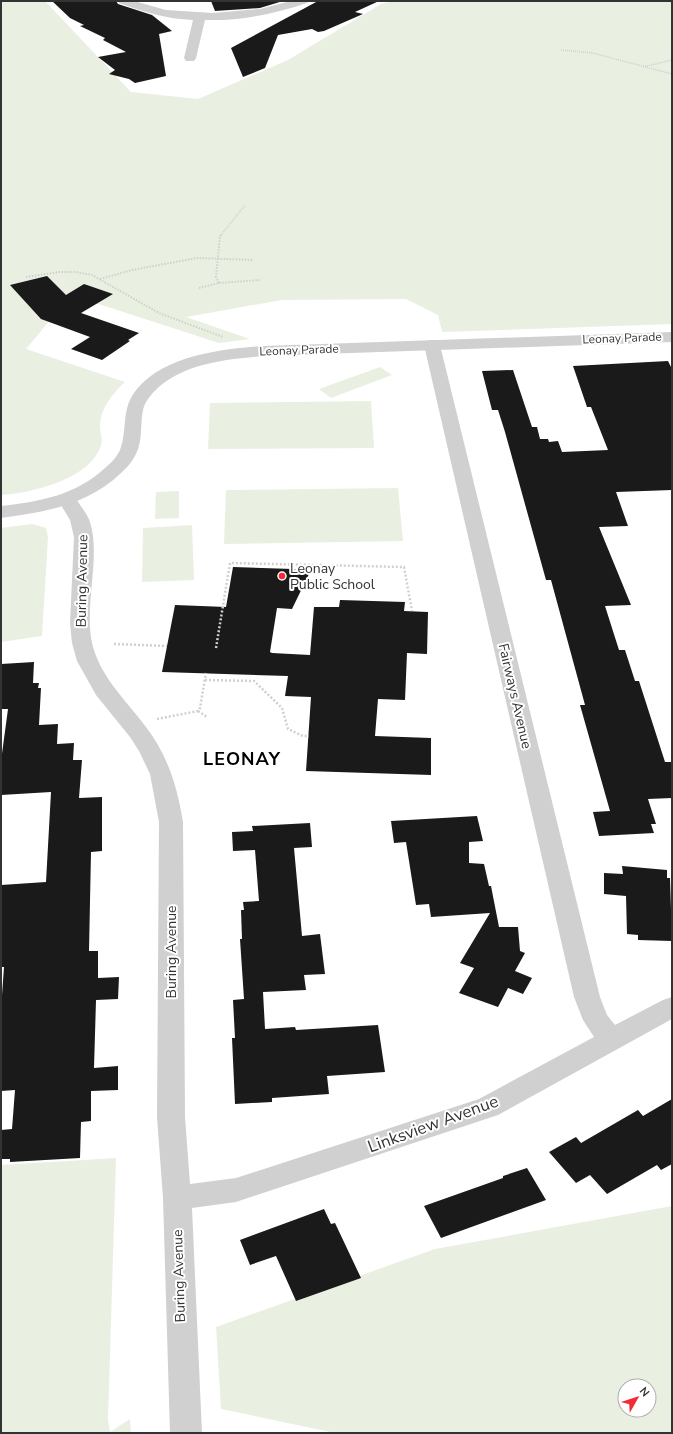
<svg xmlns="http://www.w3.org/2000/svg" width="673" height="1434" font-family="'Nunito Sans',sans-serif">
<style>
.green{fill:#e9f0e1;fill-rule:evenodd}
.building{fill:#1a1a1a}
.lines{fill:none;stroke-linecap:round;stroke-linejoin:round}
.path-far2{stroke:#d0d0d0;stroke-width:1.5;stroke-dasharray:1 1;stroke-linecap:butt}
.path-far1{stroke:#d0d0d0;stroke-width:2;stroke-dasharray:1.5 1.5;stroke-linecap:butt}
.path{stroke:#d0d0d0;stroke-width:2.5;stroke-dasharray:2 2;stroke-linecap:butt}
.minor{fill:#d0d0d0;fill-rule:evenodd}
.tertiary{fill:#d0d0d0;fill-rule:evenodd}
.poi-dot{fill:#f32b37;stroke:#fff;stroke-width:1.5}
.labels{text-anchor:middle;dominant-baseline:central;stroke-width:4;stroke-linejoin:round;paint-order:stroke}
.far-street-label{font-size:12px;fill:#333;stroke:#fff}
.poi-label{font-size:14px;fill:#333;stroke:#fff;text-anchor:start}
.street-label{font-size:14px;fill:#333;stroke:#fff}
.near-street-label{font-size:17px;fill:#333;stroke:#fff}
.district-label{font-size:18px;font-weight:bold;letter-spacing:1px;fill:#000;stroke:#fff}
</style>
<rect width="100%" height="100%" fill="#fff"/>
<g class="green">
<path d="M1,1H45L131,92L198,99L288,60L381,4L393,1H672V324L442,332L438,315L406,299L282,300L186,317L250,339L219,343L80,298L52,318L26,349L125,382C113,393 100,409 100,427C100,433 103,438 101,445C91,479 32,493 1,495Z"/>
<polygon points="380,367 392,375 331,398 319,389"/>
<polygon points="371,401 374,448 208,449 210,403"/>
<polygon points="398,488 403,541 224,544 226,490"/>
<polygon points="179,491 179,518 155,519 156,492"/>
<polygon points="32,524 46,528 48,537 42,636 1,642 1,528"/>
<polygon points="192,525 194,580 142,582 143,528"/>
<polygon points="116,1158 108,1420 110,1432 130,1419 131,1433 1,1433 1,1165"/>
<path d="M672,1206V1433H335L221,1409L216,1327L435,1249ZM625,1386H649V1410H625Z"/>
</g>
<g class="building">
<polygon points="52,1 116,1 118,4 152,15 172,31 159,34 166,76 135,83 129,79 109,74 115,70 98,57 126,52 103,40 105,38 80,26 84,25 70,18"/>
<polygon points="211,1 283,1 260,8 215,11"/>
<polygon points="318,1 379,1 355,12 363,14 324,31 318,32 312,29 278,35 265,68 243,77 231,48"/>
<polygon points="47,276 66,295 84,284 113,294 81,313 139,333 128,340 130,341 102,360 71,349 90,337 41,319 10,285"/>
<polygon points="668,361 672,369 672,490 616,492 628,526 599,527 631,605 605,606 619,650 625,650 635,681 639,681 665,762 672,762 672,798 648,799 656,824 651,824 654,833 599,836 593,812 610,811 580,705 585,705 551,580 546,580 505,432 498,410 492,410 482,371 513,370 532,427 537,427 540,439 548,439 549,442 558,441 562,452 608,450 591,407 587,407 573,366"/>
<polygon points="233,567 293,569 309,574 292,609 277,608 270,652 272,653 310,655 314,607 339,607 340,600 405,602 404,611 428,612 427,654 407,653 405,700 378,699 375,736 431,738 431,775 306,771 311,697 285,696 288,676 162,672 175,605 226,607"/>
<polygon points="34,662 33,683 39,683 38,688 41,688 39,725 58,724 57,744 74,743 73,760 82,760 79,798 102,797 102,851 91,852 89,951 98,951 98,978 119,977 118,999 96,1000 94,1068 118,1066 118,1090 91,1091 91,1121 81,1122 80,1158 10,1162 10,1159 1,1159 1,1130 12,1129 15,1090 1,1091 1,1009 4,967 1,967 1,885 46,882 51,792 1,795 1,761 8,709 1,709 1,664"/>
<polygon points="477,816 483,841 469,842 469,863 484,864 489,886 491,886 499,927 518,927 520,951 525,953 515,971 532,978 523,994 508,988 498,1007 459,993 474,968 460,963 490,913 431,917 429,904 416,905 406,842 394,843 391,821"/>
<polygon points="310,823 312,847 294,848 302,936 320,934 325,974 304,975 306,990 263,992 265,1029 295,1027 296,1030 378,1025 385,1072 327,1076 329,1094 272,1098 272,1102 235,1104 232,1038 235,1038 233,1000 244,999 240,939 242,939 241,910 244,910 243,902 259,901 255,850 233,851 232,832 253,831 252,826"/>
<polygon points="622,866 667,870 667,878 670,878 672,941 638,940 638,935 627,934 626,896 604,894 604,873 623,874"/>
<polygon points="672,1099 672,1164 661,1170 657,1165 607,1194 590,1175 576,1183 549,1152 576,1137 581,1143 638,1110 643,1116"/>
<polygon points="527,1168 546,1200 441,1238 424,1206 503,1178 503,1176"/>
<polygon points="324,1209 331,1224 335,1223 361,1278 296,1301 276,1256 250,1265 240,1240"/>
</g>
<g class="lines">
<g class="path-far2">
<polyline points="669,1 672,3"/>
<polyline points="561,50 593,53 672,74"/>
<polyline points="643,67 672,60"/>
<polyline points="221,235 245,205"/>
</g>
<g class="path-far1">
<polyline points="26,277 59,272 76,272 92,275 159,313 223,337"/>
<polyline points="100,279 132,270 197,258 254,260"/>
<polyline points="219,283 216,277 220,236 222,234"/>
<polyline points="199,288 219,283 260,280"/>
</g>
<g class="path">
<polyline points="114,644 167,646"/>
<polyline points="216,648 230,563 404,567 412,611"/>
<polyline points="205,680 254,681 282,708 288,729 303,736 309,736"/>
<polyline points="198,711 207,717"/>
<polyline points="157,719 198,711 200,708 206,673"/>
</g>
<g class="minor">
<path d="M117,1H134L166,10L213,13L260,9L291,1H309L307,3C274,14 240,21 205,20L196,58L194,61H186L184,58L193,20C167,19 143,12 119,3Z"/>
<path d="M432,340L438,341L440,345L600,997L607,1015L615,1025L663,1000L672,997V1019L498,1115L236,1202L192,1208L202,1433H170L163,1198L157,1117L159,822L150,774L139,751L130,737L96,695L77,661L72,643L70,623L74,537L70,520L58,500L60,496L67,494L74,496C79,504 87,513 90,522C101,557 84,605 92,643C100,677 126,700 146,727C168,756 177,786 183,822L185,1117L190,1184L236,1178L479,1099L594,1037L583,1020L574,997L424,345L426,341Z"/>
</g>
<path class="tertiary" d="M672,332V342L264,356C225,359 173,364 148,399C138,412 144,433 138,449C135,458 128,467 121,473C88,505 45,512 1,518V506C39,502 76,495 105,468C111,463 117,457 120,450C127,432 122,413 132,396C157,356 221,349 264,346Z"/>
</g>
<circle class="poi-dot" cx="282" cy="576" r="4"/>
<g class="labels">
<g class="far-street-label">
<text transform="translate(622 338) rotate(-2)">Leonay Parade</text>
<text transform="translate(299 350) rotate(-2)">Leonay Parade</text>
</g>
<g class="poi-label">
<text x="290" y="568">Leonay<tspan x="290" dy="16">Public School</tspan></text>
</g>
<g class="street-label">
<text transform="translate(82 581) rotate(-89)">Buring Avenue</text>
<text transform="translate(515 696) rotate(77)">Fairways Avenue</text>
<text transform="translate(171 952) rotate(-90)">Buring Avenue</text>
<text transform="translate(179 1276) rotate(-92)">Buring Avenue</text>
</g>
<g class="near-street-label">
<text transform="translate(433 1124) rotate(-20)">Linksview Avenue</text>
</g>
<g class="district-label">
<text x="242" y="759">LEONAY</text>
</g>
</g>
<rect width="673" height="1434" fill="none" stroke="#333333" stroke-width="4"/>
<g transform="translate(637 1398) rotate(51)"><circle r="19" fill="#ffffff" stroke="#adadad"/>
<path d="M0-3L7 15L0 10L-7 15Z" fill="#f32b37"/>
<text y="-6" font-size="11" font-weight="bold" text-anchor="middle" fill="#333333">N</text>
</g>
</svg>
